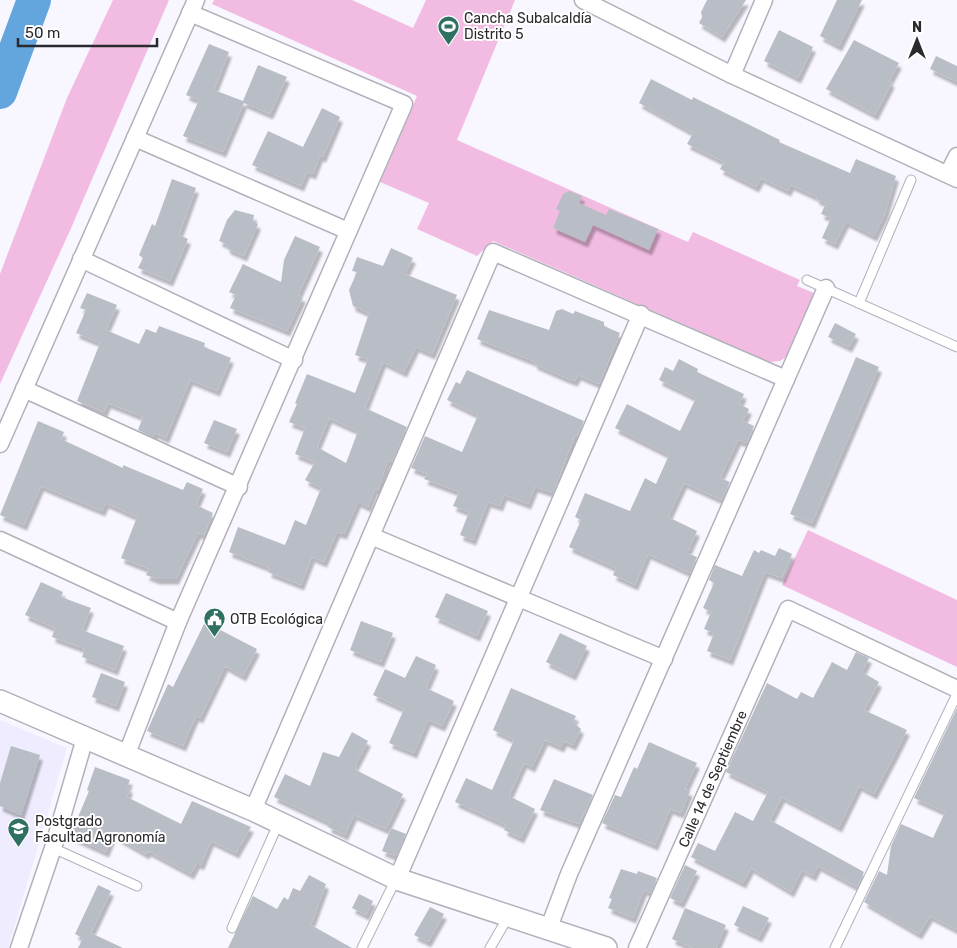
<svg xmlns="http://www.w3.org/2000/svg" width="957" height="948" font-family="Rubik,sans-serif">
<style>
.built{fill:#eeecfe}
.green{fill:#f2bce2}
.lines{fill:none;stroke-linecap:round;stroke-linejoin:round}
.river{stroke:#63a6de;stroke-width:34}
.building{fill:#b9bdc6;fill-rule:evenodd;filter:url(#shadow)}
.service-casing{stroke:#b2b1bb;stroke-width:11}
.minor-casing{stroke:#b2b1bb;stroke-width:19}
.tertiary-casing{stroke:#b2b1bb;stroke-width:24}
.service{stroke:#fff;stroke-width:9}
.minor{stroke:#fff;stroke-width:16}
.tertiary{stroke:#fff;stroke-width:21}
.labels{text-anchor:middle;dominant-baseline:central;stroke-width:4;stroke-linejoin:round;paint-order:stroke}
.poi-label{font-size:14px;fill:#2a2a2e;stroke:#fff;text-anchor:start}
.street-label{font-size:14px;fill:#2a2a2e;stroke:#fff}
</style>
<defs>
<filter id="shadow"><feDropShadow dx="3" dy="5.5" stdDeviation="1" flood-color="#0004"/></filter>
</defs>
<rect width="100%" height="100%" fill="#f8f7ff"/>
<polygon class="built" points="0,720 67,748 8,948 0,948"/>
<g class="green">
<polygon points="113,0 169,0 72,226 0,384 0,274 67,98"/>
<polygon points="214,0 352,0 413,28 426,0 515,0 457,140 688,242 693,232 800,280 797,286 814,293 786,357 780,361 770,362 493,241 477,256 417,229 429,203 380,182 417,96 212,4"/>
<polygon points="808,530 957,600 957,667 782,585"/>
</g>
<g class="lines">
<polyline class="river" points="0,92 34,0"/>
</g>
<g class="building">
<polygon points="707,0 746,0 722,37 699,23 702,17 701,12"/>
<polygon points="837,0 862,0 839,46 820,36"/>
<polygon points="779,30 813,47 798,78 764,61"/>
<polygon points="854,40 899,63 889,81 892,82 875,115 826,89"/>
<polygon points="209,44 229,52 214,90 243,101 258,65 287,77 270,114 244,103 223,152 183,136 199,100 186,95"/>
<polygon points="936,56 957,66 957,82 930,69"/>
<polygon points="651,79 692,100 693,97 707,104 780,140 779,142 850,173 856,159 896,176 885,214 874,236 846,222 835,244 822,238 831,218 821,214 826,203 816,199 817,197 791,185 788,191 761,178 756,187 720,169 724,162 687,144 693,133 639,103"/>
<polygon points="322,108 340,117 323,157 320,156 313,174 307,172 301,186 252,165 268,131 303,147"/>
<polygon points="172,179 196,188 179,235 188,239 170,281 138,268 143,258 139,255 152,224 155,226"/>
<polygon points="569,191 582,196 579,203 606,215 609,209 658,229 649,250 593,225 585,242 553,228 560,211 556,209 563,194"/>
<polygon points="235,210 254,215 253,221 258,224 244,256 228,249 226,244 219,241 227,220"/>
<polygon points="295,236 320,247 298,295 303,297 287,331 230,308 236,295 229,292 243,264 281,282 284,260"/>
<path d="M391,248L413,258L405,274L457,295L432,354L416,347L404,372L383,362L365,408L407,427L392,462L388,460L378,490L375,489L368,507L358,502L344,534L337,532L324,562L312,557L301,585L268,572L270,568L229,552L238,527L285,545L295,520L306,525L321,488L305,480L315,462L295,454L305,428L289,422L297,404L295,403L307,374L355,393L368,359L355,355L369,313L353,306L349,290L357,272L352,271L357,257L383,266ZM329,418L358,431L346,463L317,447Z"/>
<polygon points="87,293 117,305 106,330 139,344 146,329 156,333 159,326 205,343 204,347 231,358 217,391 190,380 166,438 155,433 153,437 138,430 143,417 108,403 104,412 77,401 100,343 76,333 86,310 80,308"/>
<polygon points="562,309 573,314 575,311 604,322 604,326 620,333 599,384 578,375 575,381 566,378 534,364 535,362 477,339 489,310 549,330 556,311"/>
<polygon points="835,323 856,334 849,347 828,337"/>
<polygon points="856,357 879,367 812,523 790,514"/>
<polygon points="679,359 698,369 697,372 744,394 739,404 749,409 743,421 754,426 747,443 738,440 720,478 730,482 722,500 684,483 668,517 697,531 687,553 697,557 690,573 648,554 635,585 613,575 616,568 569,547 581,520 575,517 585,493 630,511 645,478 656,484 669,455 615,428 627,404 680,431 696,398 659,380 665,367 673,371"/>
<polygon points="467,370 584,421 577,436 575,435 553,493 535,487 528,504 504,495 500,506 488,502 473,540 460,535 469,512 453,506 459,492 424,479 428,474 411,468 425,436 462,452 478,415 447,400 456,382 460,384"/>
<polygon points="214,420 237,429 227,452 204,443"/>
<polygon points="38,421 64,432 61,439 123,468 123,465 183,490 187,482 203,489 196,505 213,513 204,535 198,533 176,579 157,579 146,575 149,569 121,558 137,517 106,503 102,511 41,486 24,525 0,515"/>
<polygon points="779,548 792,554 782,578 765,572 730,660 707,651 714,633 704,629 711,612 703,608 714,583 709,580 715,565 742,576 754,550 759,553 761,550 775,556"/>
<polygon points="41,582 63,592 61,597 91,608 82,630 124,646 115,670 82,657 85,649 52,637 55,628 25,615"/>
<polygon points="446,593 488,611 477,636 435,617"/>
<polygon points="361,621 393,633 381,662 350,650"/>
<polygon points="205,622 257,649 243,676 225,666 200,718 196,716 183,746 147,731 168,684 173,687"/>
<polygon points="560,633 587,646 573,675 546,662"/>
<polygon points="856,652 869,658 862,672 879,682 864,710 907,730 896,752 874,794 859,786 839,827 782,797 770,820 864,872 857,887 818,866 813,876 802,870 791,892 751,868 743,883 691,857 698,843 715,851 735,812 753,821 768,792 726,772 767,683 797,699 801,692 813,698 832,662 847,670"/>
<polygon points="416,656 436,665 426,688 454,701 442,726 428,720 414,753 389,743 404,709 373,695 385,669 405,678"/>
<polygon points="101,673 125,682 116,706 92,697"/>
<polygon points="511,688 576,716 573,722 581,729 573,745 564,741 561,747 545,740 532,767 524,763 509,796 535,809 521,838 504,830 506,825 455,802 466,778 492,790 514,740 493,730"/>
<polygon points="957,708 957,930 930,916 919,934 864,902 879,871 887,875 891,846 901,824 933,838 945,812 914,798"/>
<polygon points="352,732 368,741 355,766 357,767 356,770 403,794 386,829 354,815 345,835 328,827 330,823 274,797 285,774 310,786 323,752 339,757"/>
<polygon points="649,742 697,763 685,789 690,791 681,813 670,809 655,845 602,823 615,795 621,797 634,767 637,769"/>
<polygon points="11,746 40,755 21,815 0,806 0,783"/>
<polygon points="95,767 130,780 127,787 130,788 127,797 181,824 192,801 251,827 236,853 211,841 201,865 197,863 191,874 148,851 146,854 113,835 106,852 70,836 89,791 87,790"/>
<polygon points="554,779 593,795 579,824 540,810"/>
<polygon points="391,828 406,834 396,856 382,851"/>
<polygon points="685,865 697,871 681,903 670,898"/>
<polygon points="621,869 637,874 638,871 657,878 651,893 644,890 633,918 608,908 612,899 609,898"/>
<polygon points="309,875 326,884 311,925 352,948 228,948 253,896 277,909 284,897 288,900 293,888 300,891"/>
<polygon points="98,885 111,891 91,933 123,948 78,948 83,938 75,934"/>
<polygon points="359,894 373,901 366,915 352,908"/>
<polygon points="743,906 769,918 759,937 734,925"/>
<polygon points="430,907 444,914 428,942 414,935"/>
<polygon points="685,908 726,925 716,948 693,948 672,939"/>
</g>
<g class="lines">
<defs>
<g id="service">
<polyline points="807,280 957,347"/>
<polyline points="859,303 911,180"/>
<polyline points="53,848 137,886"/>
<polyline points="232,928 278,824"/>
<polyline points="362,948 396,879"/>
<polyline points="490,948 508,917"/>
<polyline points="835,948 957,694"/>
</g>
<g id="minor">
<polyline points="583,0 732,75 957,179"/>
<polyline points="732,75 764,0"/>
<polyline points="135,138 348,231"/>
<polyline points="948,174 957,156"/>
<polyline points="81,259 294,360"/>
<polyline points="24,389 239,487"/>
<polyline points="0,444 196,0"/>
<polyline points="371,536 664,659"/>
<polyline points="0,540 178,622"/>
<polyline points="126,756 178,622 404,104 190,13"/>
<polyline points="253,810 493,252 786,379"/>
<polyline points="397,879 641,314"/>
<polyline points="548,930 569,874 826,288"/>
<polyline points="19,948 53,848 85,738"/>
<polyline points="637,948 788,609 957,689"/>
</g>
<polyline id="tertiary" points="0,701 253,810 397,879 606,948"/>
</defs>
<use href="#service" class="service-casing"/>
<use href="#minor" class="minor-casing"/>
<use href="#tertiary" class="tertiary-casing"/>
<use href="#service" class="service"/>
<use href="#minor" class="minor"/>
<use href="#tertiary" class="tertiary"/>
</g>
<defs>
<symbol id="stadium-pin" viewBox="-11 -11 22 30"><path d="M0 17L-7.5 6A9.5 9.5 0 1 1 7.5 6Z" fill="#2e7161" stroke="#fff"/><path d="M0-5a6.5 5 0 1 0 0 10a6.5 5 0 1 0 0-10ZM-3.5-1.8h7v3.6h-7Z" fill="#fff"/></symbol>
<symbol id="civic-pin" viewBox="-11 -11 22 30"><path d="M0 17L-7.5 6A9.5 9.5 0 1 1 7.5 6Z" fill="#2e7161" stroke="#fff"/><path d="M-.6-6.5H3V-4.5H.6V-3L4-1V1h2V6H-6V1h2V-1L-.6-3ZM-1.2 2.5V6h2.4V2.5Z" fill="#fff"/></symbol>
<symbol id="university-pin" viewBox="-11 -11 22 30"><path d="M0 17L-7.5 6A9.5 9.5 0 1 1 7.5 6Z" fill="#2e7161" stroke="#fff"/><path d="M0-5L7-2L0 1L-7-2ZM-4 1L0 2.5L4 1V4Q0 6-4 4Z" fill="#fff"/></symbol>
</defs>
<g fill-rule="evenodd">
<use href="#stadium-pin" x="436" y="14" width="25" height="34"/>
<use href="#civic-pin" x="202" y="606" width="25" height="34"/>
<use href="#university-pin" x="6" y="816" width="25" height="34"/>
</g>
<g class="labels">
<g class="poi-label">
<text x="464" y="18">Cancha Subalcaldía<tspan x="464" dy="16">Distrito 5</tspan></text>
<text x="230" y="619">OTB Ecológica</text>
<text x="35" y="821">Postgrado<tspan x="35" dy="16">Facultad Agronomía</tspan></text>
</g>
<g class="street-label">
<text transform="translate(713 779) rotate(-66)">Calle 14 de Septiembre</text>
</g>
</g>
<g transform="translate(917 40)" stroke="#ffffff" stroke-width="4" paint-order="stroke">
<path d="M0-4L9 19L0 12L-9 19Z" fill="#2a2a2e"/>
<text y="-8" font-size="14" font-weight="bold" text-anchor="middle" fill="#2a2a2e">N</text>
</g>
<path d="M18 38v8h139v-8" fill="none" stroke="#2a2a2e" stroke-width="2.5"/>
<text x="25" y="38" font-size="15" fill="#2a2a2e" stroke="#ffffff" stroke-width="4" paint-order="stroke">50 m</text>
</svg>
